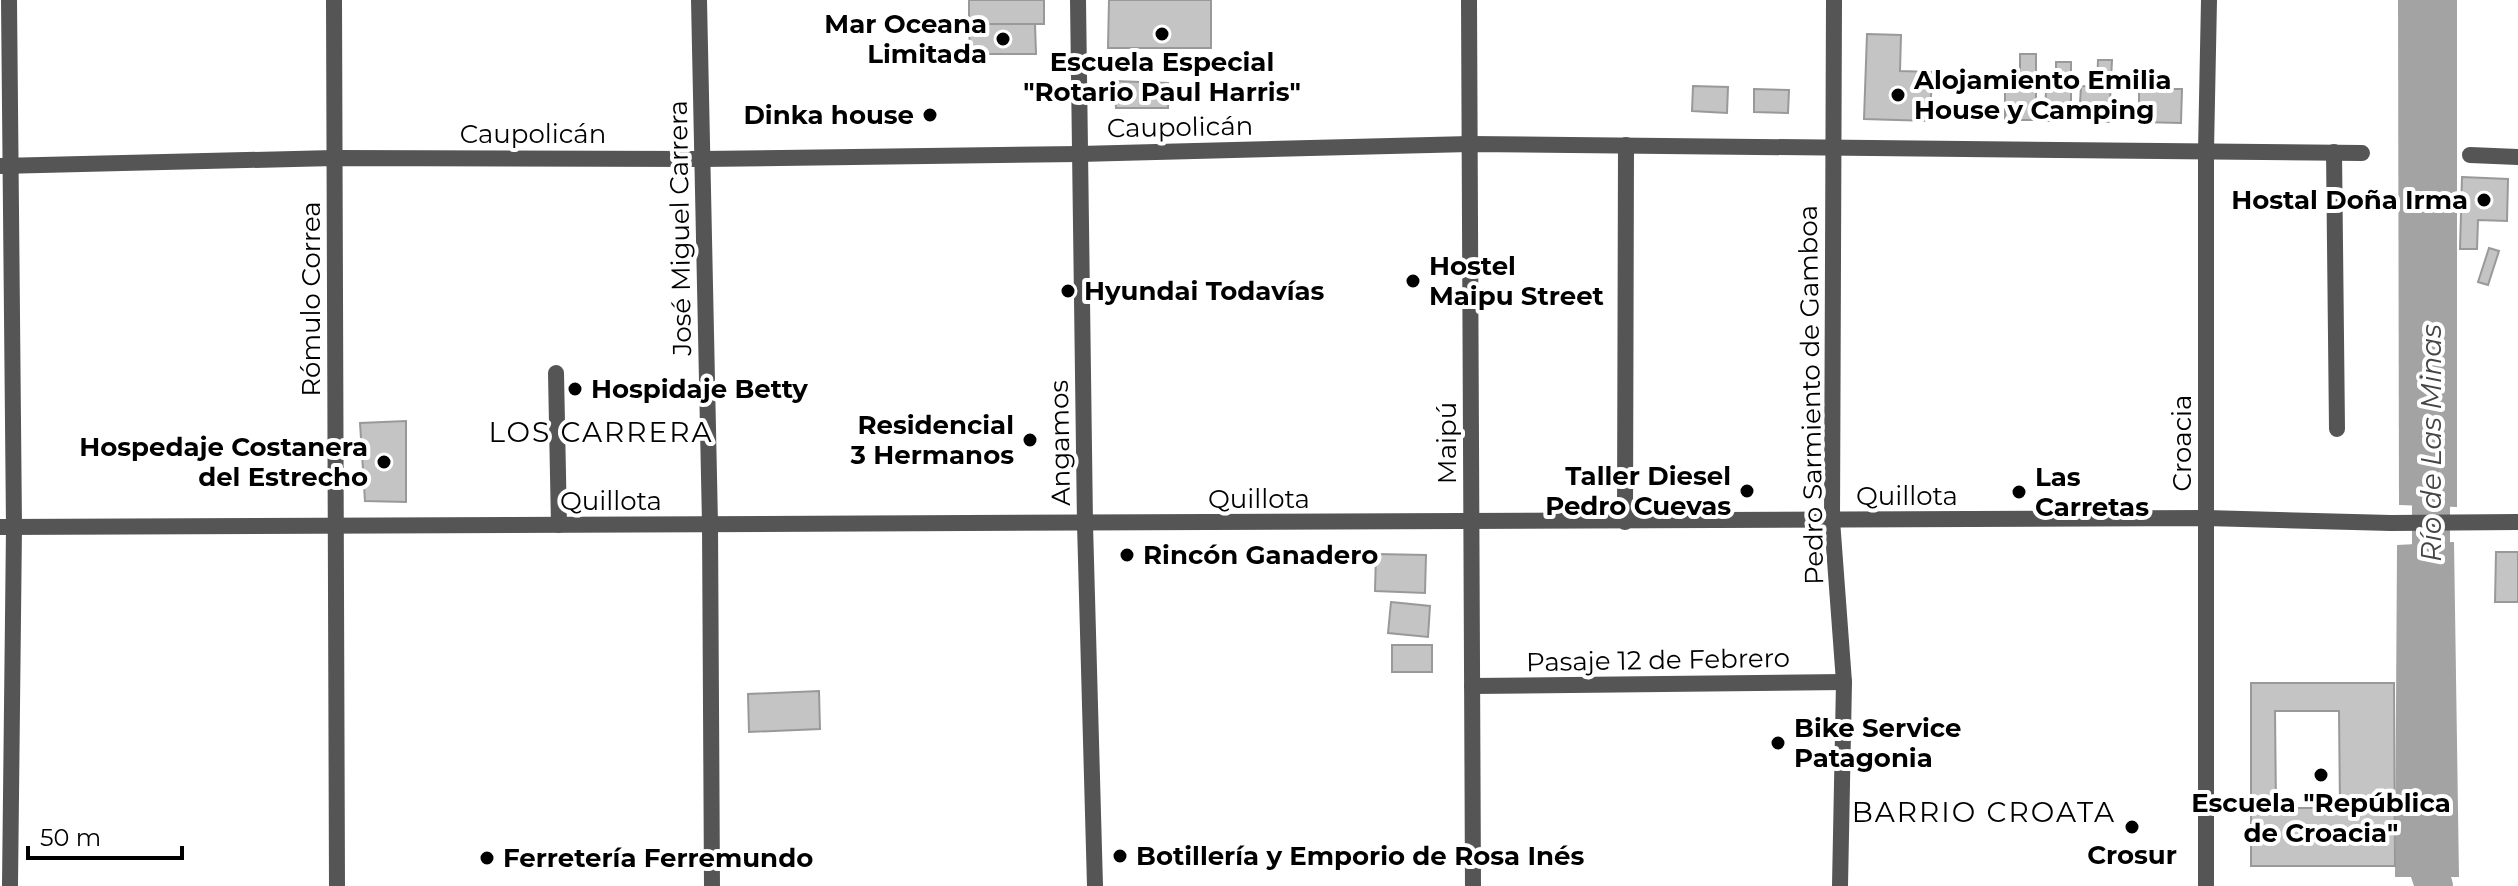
<svg xmlns="http://www.w3.org/2000/svg" width="2518" height="886" font-family="Montserrat,sans-serif">
<style>
.water{fill:#a3a3a3}
.lines{fill:none;stroke-linecap:round;stroke-linejoin:round}
.river{stroke:#a3a3a3;stroke-width:38}
.building{fill:#c4c4c4;stroke:#999;stroke-width:2;fill-rule:evenodd}
.minor{stroke:#555;stroke-width:16}
.tertiary{stroke:#555;stroke-width:16}
.poi-dot{fill:#000;stroke:#fff;stroke-width:3}
.labels{text-anchor:middle;dominant-baseline:central;stroke-width:8;stroke-linejoin:round;paint-order:stroke}
.poi-label{font-size:26px;font-weight:bold;fill:#000;stroke:#fff;text-anchor:start}
.street-label{font-size:26px;fill:#000;stroke:#fff}
.neighbourhood-label{font-size:28px;letter-spacing:2px;fill:#000;stroke:#fff}
.water-label{font-size:28px;font-style:italic;fill:#444;stroke:#fff}
</style>
<rect width="100%" height="100%" fill="#fff"/>
<g class="water">
<polygon points="2398,0 2457,0 2457,507 2399,505"/>
<polygon points="2454,542 2459,877 2395,877 2397,545"/>
</g>
<g class="lines">
<g class="river">
<polyline points="2431,596 2431,454"/>
<polyline points="2430,826 2429,871 2434,886"/>
</g>
</g>
<g class="building">
<rect x="969" y="0" width="75" height="24"/>
<polygon points="1109,0 1211,0 1211,48 1108,48"/>
<polygon points="969,24 1035,24 1036,54 970,54"/>
<polygon points="1867,34 1901,35 1900,71 1932,72 1930,121 1864,119"/>
<polygon points="2020,54 2036,54 2036,120 2005,120 2005,86 2020,86"/>
<polygon points="2098,60 2112,60 2109,122 2079,120 2081,86 2097,87"/>
<polygon points="2056,62 2071,62 2071,121 2045,121 2046,88 2056,88"/>
<polygon points="1114,81 1168,83 1168,108 1116,108"/>
<polygon points="1693,86 1728,87 1727,113 1692,111"/>
<polygon points="1754,89 1789,90 1788,113 1754,112"/>
<polygon points="2139,89 2182,89 2181,123 2139,122"/>
<polygon points="2462,177 2508,179 2507,221 2478,220 2477,249 2460,249"/>
<polygon points="2489,248 2499,251 2488,285 2478,282"/>
<polygon points="406,421 406,502 365,501 360,423"/>
<polygon points="2496,552 2518,552 2518,602 2495,602"/>
<polygon points="1376,554 1426,555 1425,593 1375,591"/>
<polygon points="1391,602 1430,606 1428,637 1388,633"/>
<rect x="1392" y="645" width="40" height="27"/>
<path d="M2251,683H2394L2395,866H2251ZM2275,711H2339L2340,808H2276Z"/>
<polygon points="819,691 820,729 749,732 748,694"/>
</g>
<g class="lines">
<g class="minor">
<polyline points="9,0 14,527 10,886"/>
<polyline points="334,0 337,886"/>
<polyline points="699,0 710,524 712,886"/>
<polyline points="1469,0 1473,886"/>
<polyline points="1834,0 1832,520 1844,682 1840,886"/>
<polyline points="2334,152 2337,429"/>
<polyline points="2470,155 2518,157"/>
<polyline points="0,166 334,158 702,159 1079,154 1470,144 2362,153"/>
<polyline points="556,373 559,525"/>
<polyline points="1625,522 1626,145"/>
<polyline points="0,527 2206,518 2391,523 2518,522"/>
<polyline points="1472,686 1844,682"/>
<polyline points="2206,886 2206,150 2209,0"/>
</g>
<polyline class="tertiary" points="1078,0 1085,524 1095,886"/>
</g>
<g class="poi-dot">
<circle cx="1162" cy="34" r="8"/>
<circle cx="1003" cy="39" r="8"/>
<circle cx="1898" cy="95" r="8"/>
<circle cx="930" cy="115" r="8"/>
<circle cx="2484" cy="200" r="8"/>
<circle cx="1413" cy="281" r="8"/>
<circle cx="1068" cy="291" r="8"/>
<circle cx="575" cy="389" r="8"/>
<circle cx="1030" cy="440" r="8"/>
<circle cx="384" cy="462" r="8"/>
<circle cx="1747" cy="491" r="8"/>
<circle cx="2019" cy="492" r="8"/>
<circle cx="1127" cy="555" r="8"/>
<circle cx="1778" cy="743" r="8"/>
<circle cx="2321" cy="775" r="8"/>
<circle cx="2132" cy="827" r="8"/>
<circle cx="1120" cy="856" r="8"/>
<circle cx="487" cy="858" r="8"/>
</g>
<g class="labels">
<g class="poi-label">
<text x="987" y="24" text-anchor="end">Mar Oceana<tspan x="987" dy="30">Limitada</tspan></text>
<text x="1162" y="62" text-anchor="middle">Escuela Especial<tspan x="1162" dy="30">"Rotario Paul Harris"</tspan></text>
<text x="1914" y="80">Alojamiento Emilia<tspan x="1914" dy="30">House y Camping</tspan></text>
<text x="914" y="115" text-anchor="end">Dinka house</text>
<text x="2468" y="200" text-anchor="end">Hostal Doña Irma</text>
<text x="1429" y="266">Hostel<tspan x="1429" dy="30">Maipu Street</tspan></text>
<text x="1084" y="291">Hyundai Todavías</text>
<text x="591" y="389">Hospidaje Betty</text>
<text x="1014" y="425" text-anchor="end">Residencial<tspan x="1014" dy="30">3 Hermanos</tspan></text>
<text x="368" y="447" text-anchor="end">Hospedaje Costanera<tspan x="368" dy="30">del Estrecho</tspan></text>
<text x="1731" y="476" text-anchor="end">Taller Diesel<tspan x="1731" dy="30">Pedro Cuevas</tspan></text>
<text x="2035" y="477">Las<tspan x="2035" dy="30">Carretas</tspan></text>
<text x="1143" y="555">Rincón Ganadero</text>
<text x="1794" y="728">Bike Service<tspan x="1794" dy="30">Patagonia</tspan></text>
<text x="2321" y="803" text-anchor="middle">Escuela "República<tspan x="2321" dy="30">de Croacia"</tspan></text>
<text x="2132" y="855" text-anchor="middle">Crosur</text>
<text x="1136" y="856">Botillería y Emporio de Rosa Inés</text>
<text x="503" y="858">Ferretería Ferremundo</text>
</g>
<g class="street-label">
<text transform="translate(1180 127) rotate(-1)">Caupolicán</text>
<text x="533" y="134">Caupolicán</text>
<text transform="translate(680 228) rotate(-91)">José Miguel Carrera</text>
<text transform="translate(311 299) rotate(-90)">Rómulo Correa</text>
<text transform="translate(1811 395) rotate(-91)">Pedro Sarmiento de Gamboa</text>
<text transform="translate(1060 443) rotate(-91)">Angamos</text>
<text transform="translate(1447 443) rotate(-90)">Maipú</text>
<text transform="translate(2182 443) rotate(-90)">Croacia</text>
<text x="1907" y="496">Quillota</text>
<text x="1259" y="499">Quillota</text>
<text x="611" y="501">Quillota</text>
<text transform="translate(1658 660) rotate(-1)">Pasaje 12 de Febrero</text>
</g>
<g class="neighbourhood-label">
<text x="601" y="432">LOS CARRERA</text>
<text x="1984" y="812">BARRIO CROATA</text>
</g>
<g class="water-label">
<text transform="translate(2431 443) rotate(-90)">Río de Las Minas</text>
</g>
</g>
<path d="M28 846v12h154v-12" fill="none" stroke="#000000" stroke-width="4"/>
<text x="40" y="846" font-size="24" fill="#000000" stroke="#ffffff" stroke-width="6" paint-order="stroke">50 m</text>
</svg>
